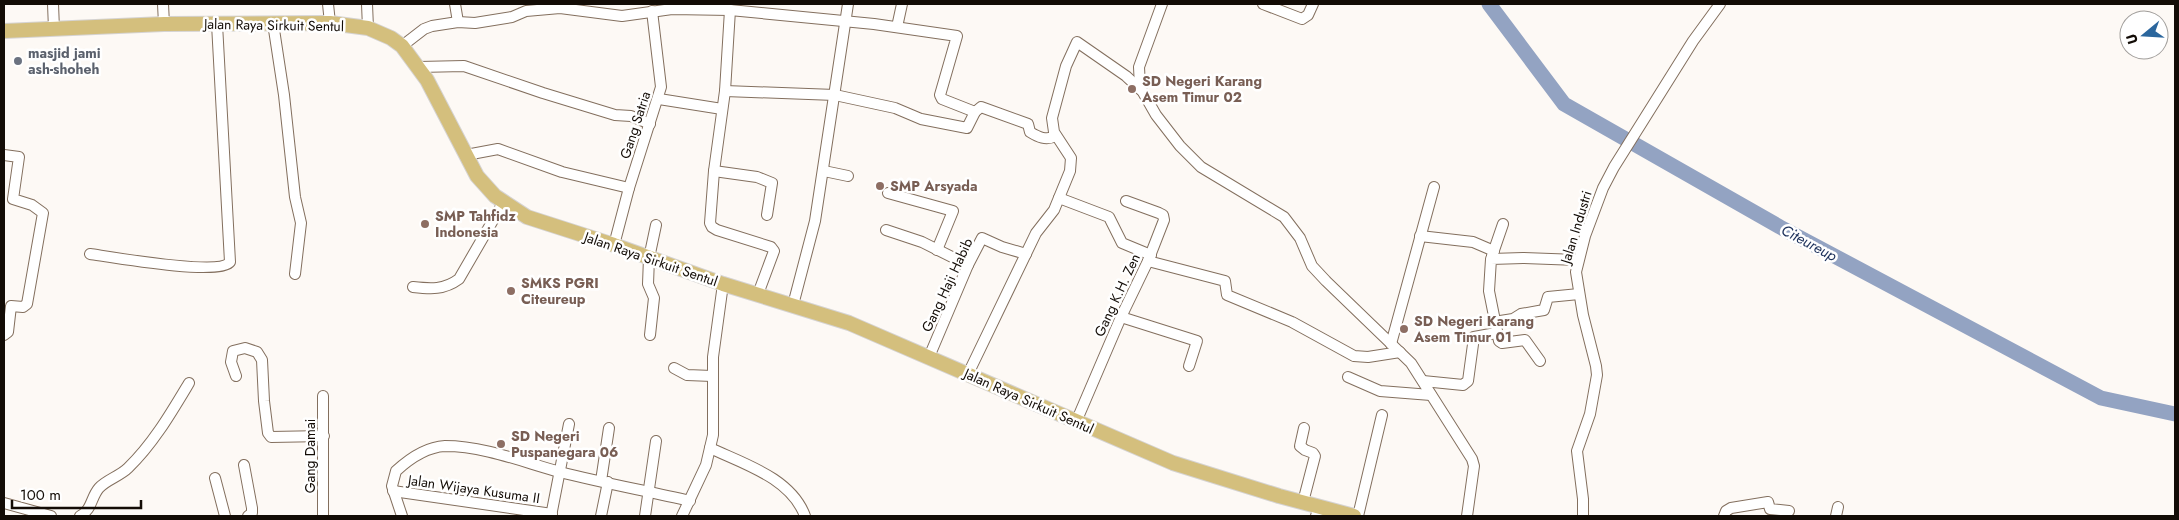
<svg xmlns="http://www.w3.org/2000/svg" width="2179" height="520" font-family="Jost,sans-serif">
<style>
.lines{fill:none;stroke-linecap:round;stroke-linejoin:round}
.river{stroke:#93a3c2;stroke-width:15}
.minor-casing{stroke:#836f5e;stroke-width:12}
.major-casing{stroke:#d5d3d2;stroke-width:16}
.minor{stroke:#fff;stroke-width:10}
.major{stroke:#d4bf7d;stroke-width:14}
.worship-dot{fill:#6b7280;stroke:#fff;stroke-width:2}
.education-dot{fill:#8d6e63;stroke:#fff;stroke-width:2}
.labels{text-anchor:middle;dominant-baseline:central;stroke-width:5;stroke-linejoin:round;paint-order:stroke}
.street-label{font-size:14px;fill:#130c06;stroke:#fff}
.worship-label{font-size:14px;font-weight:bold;fill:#5b616d;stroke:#fff;text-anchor:start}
.education-label{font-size:14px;font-weight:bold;fill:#785e54;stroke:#fff;text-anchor:start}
.water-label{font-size:15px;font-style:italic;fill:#1d315b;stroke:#fff}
</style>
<rect width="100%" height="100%" fill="#fdf9f5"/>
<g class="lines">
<polyline class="river" points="1489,4 1564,104 1780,227 2101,398 2175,414"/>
<defs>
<g id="minor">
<polyline points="53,4 54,29"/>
<polyline points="163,4 164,24"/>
<polyline points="328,4 330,23"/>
<polyline points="367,4 368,28"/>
<polyline points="455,4 458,22"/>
<polyline points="1162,4 1139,67 1140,87 1156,115 1180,146 1201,167 1284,217 1300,238 1312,266 1326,281 1411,363 1472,459 1474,466 1467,516"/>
<polyline points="1263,4 1302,19 1308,15 1313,4"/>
<polyline points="730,10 725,91 714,171 710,223 712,227 717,230 771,247 774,251 758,294"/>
<polyline points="273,23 284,95 295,197 301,223 295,274"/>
<polyline points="897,27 902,4"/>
<polyline points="402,46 424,29 432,26 458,22 475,23 512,17 526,11 560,8 622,16 672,9 730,10 874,24 957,36 940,95 942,99 975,112"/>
<polyline points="419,67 464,66 543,93 615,115 631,116 650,124"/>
<path d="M725,91L835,95L895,108L921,119L967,128L975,112L981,107L1028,124L1030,132C1038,137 1046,141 1056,136"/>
<polyline points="659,99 722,109"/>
<polyline points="4,155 19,157 13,199 32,205 43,213 27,304 23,307 11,306 8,332 4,335"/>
<polyline points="466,155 498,149 562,172 629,188"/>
<polyline points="714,171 757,177 772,183 767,215"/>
<polyline points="824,171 848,176"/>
<polyline points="888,193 953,211 937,250"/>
<polyline points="1059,198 1109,217 1122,243 1151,255"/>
<polyline points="886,230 922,242 968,265"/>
<polyline points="1420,236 1473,242 1494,251"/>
<polyline points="614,245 629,188 661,87 652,11"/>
<path d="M90,254C111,257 219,276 230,262L217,24"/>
<polyline points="1492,256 1503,224"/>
<polyline points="1148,261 1225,281 1227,295 1292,322 1354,356 1368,357 1400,352"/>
<path d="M413,287C431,289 444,290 459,279L503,203"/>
<polyline points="793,305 815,221 848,4"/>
<polyline points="1121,317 1197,341 1189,366"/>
<polyline points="1494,322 1513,319 1521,314 1544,310 1548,297 1579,294"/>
<polyline points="650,335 654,298 648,284 649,258 656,225"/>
<polyline points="1391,344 1434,187"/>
<polyline points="929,357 968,265 982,238 1002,247 1026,254"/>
<polyline points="1540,361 1525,340 1502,343 1499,341 1489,291 1491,259 1523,258 1578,260"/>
<polyline points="674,368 687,375 712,376"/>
<polyline points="968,374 1036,233 1054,210 1070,171 1071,158 1054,132 1052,118 1066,66 1077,42 1126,76 1141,90"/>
<polyline points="236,376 231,362 233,351 245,348 257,352 262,360 264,401 268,433 271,437 324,436"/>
<polyline points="1348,377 1380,391 1431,395"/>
<polyline points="1423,381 1463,385 1468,381 1474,337 1496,333"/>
<polyline points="1076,422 1121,317 1148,261 1164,220 1163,215 1159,213 1126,201"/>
<path d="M710,448C744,464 791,478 805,516"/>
<polyline points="244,465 252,508 252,513 248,516"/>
<polyline points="215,478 225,516"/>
<polyline points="601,481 609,428"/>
<polyline points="393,491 552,514"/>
<polyline points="1303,502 1315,456 1313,453 1305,450 1300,446 1304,428"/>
<polyline points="4,503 51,516"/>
<path d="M80,516C92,510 91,497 99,488C106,480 120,476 128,468C153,444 171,413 189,383"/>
<polyline points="323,516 323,396"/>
<path d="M402,516L392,486L396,471C409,459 426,447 445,446C484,446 523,462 560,472C603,483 647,491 690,501"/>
<polyline points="551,516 569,424"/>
<polyline points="601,516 608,482"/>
<polyline points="645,516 656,441"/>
<polyline points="682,516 706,465 713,435 713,357 723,284"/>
<polyline points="1316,516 1319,506"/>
<polyline points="1358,516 1382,415"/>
<polyline points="1583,516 1583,499 1577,451 1590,414 1597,375 1596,366 1583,315 1576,272 1585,236 1603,188 1614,167 1693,41 1720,4"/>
<polyline points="1724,516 1726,511 1731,508 1768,502 1770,509 1789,511"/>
<polyline points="1836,516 1838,507"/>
</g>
<polyline id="major" points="4,31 164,24 330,23 368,28 391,38 402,46 427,80 477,176 495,196 527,217 614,245 723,284 849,323 1173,463 1279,496 1354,516"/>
</defs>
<use href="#minor" class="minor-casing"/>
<use href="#major" class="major-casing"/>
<use href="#minor" class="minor"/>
<use href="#major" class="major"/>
</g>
<circle class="worship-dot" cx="18" cy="61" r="5"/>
<g class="education-dot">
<circle cx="1132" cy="89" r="5"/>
<circle cx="880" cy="186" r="5"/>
<circle cx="425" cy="224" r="5"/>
<circle cx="511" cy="291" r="5"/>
<circle cx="1404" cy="329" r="5"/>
<circle cx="501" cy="444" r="5"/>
</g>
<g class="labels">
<g class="street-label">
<text transform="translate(274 25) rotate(1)">Jalan Raya Sirkuit Sentul</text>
<text transform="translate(635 125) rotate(-72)">Gang Satria</text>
<text transform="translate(1576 227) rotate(-73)">Jalan Industri</text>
<text transform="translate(651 259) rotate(19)">Jalan Raya Sirkuit Sentul</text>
<text transform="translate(947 285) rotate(-65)">Gang Haji Habib</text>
<text transform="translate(1117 295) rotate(-65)">Gang K.H. Zen</text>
<text transform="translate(1029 401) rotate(24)">Jalan Raya Sirkuit Sentul</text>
<text transform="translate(310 456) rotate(-90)">Gang Damai</text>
<text transform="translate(474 489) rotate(8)">Jalan Wijaya Kusuma II</text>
</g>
<g class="worship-label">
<text x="28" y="53">masjid jami<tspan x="28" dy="16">ash-shoheh</tspan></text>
</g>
<g class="education-label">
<text x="1142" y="81">SD Negeri Karang<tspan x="1142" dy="16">Asem Timur 02</tspan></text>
<text x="890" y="186">SMP Arsyada</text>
<text x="435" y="216">SMP Tahfidz<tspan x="435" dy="16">Indonesia</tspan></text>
<text x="521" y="283">SMKS PGRI<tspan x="521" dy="16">Citeureup</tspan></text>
<text x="1414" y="321">SD Negeri Karang<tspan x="1414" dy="16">Asem Timur 01</tspan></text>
<text x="511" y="436">SD Negeri<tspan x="511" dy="16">Puspanegara 06</tspan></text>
</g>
<g class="water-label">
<text transform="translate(1809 243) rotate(28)">Citeureup</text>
</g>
</g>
<rect width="2179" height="520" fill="none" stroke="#130c06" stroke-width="10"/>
<g transform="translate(2144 35) rotate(252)"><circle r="24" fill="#ffffff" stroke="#a19e9b"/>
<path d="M0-4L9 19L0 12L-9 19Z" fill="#2b669d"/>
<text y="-8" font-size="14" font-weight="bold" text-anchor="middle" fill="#130c06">U</text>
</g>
<path d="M12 500v8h129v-8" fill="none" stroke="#130c06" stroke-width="2.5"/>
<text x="20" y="500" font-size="15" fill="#130c06" stroke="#ffffff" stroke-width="4" paint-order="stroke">100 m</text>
</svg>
